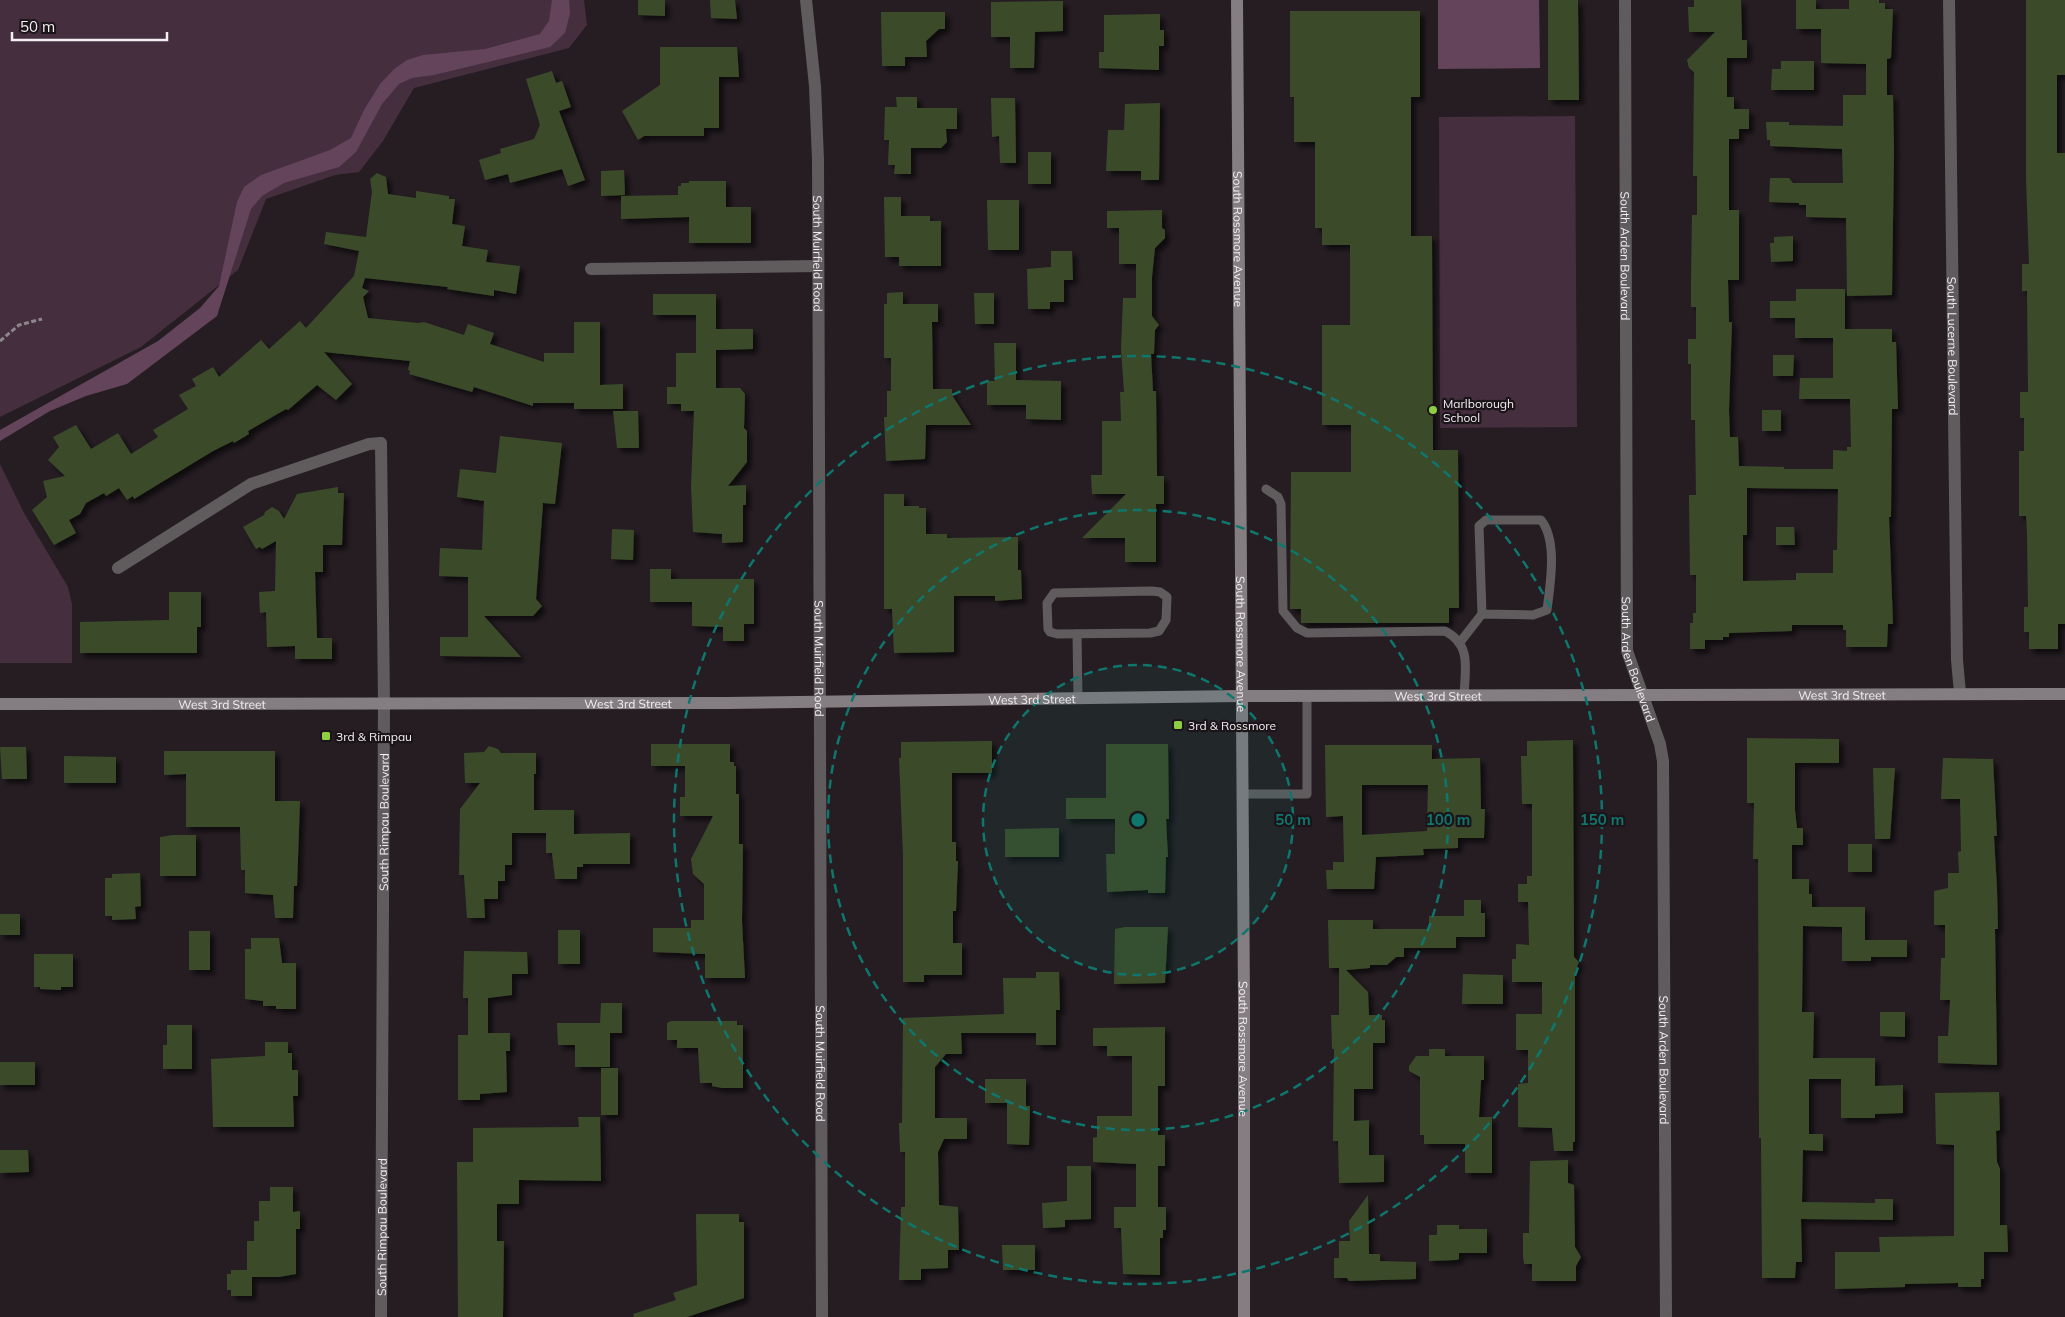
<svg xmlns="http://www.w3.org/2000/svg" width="2065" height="1317" font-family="Mulish,sans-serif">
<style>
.green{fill:#452e3e}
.water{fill:#64445b}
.building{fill:#3b4b2b;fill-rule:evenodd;filter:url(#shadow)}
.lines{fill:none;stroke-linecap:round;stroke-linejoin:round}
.path{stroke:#8d878b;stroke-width:3;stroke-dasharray:5 2.5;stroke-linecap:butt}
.service{stroke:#605c5e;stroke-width:9}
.minor{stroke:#605c5e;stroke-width:12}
.tertiary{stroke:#605c5e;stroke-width:12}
.secondary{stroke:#847d82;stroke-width:12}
.ring{fill:none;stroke:#0f766e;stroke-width:2.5;stroke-dasharray:9 6}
.poi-dot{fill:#8ece43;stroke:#1b1419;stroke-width:2}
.labels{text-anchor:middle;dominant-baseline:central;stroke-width:4.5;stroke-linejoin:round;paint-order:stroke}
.street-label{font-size:12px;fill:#f3eef1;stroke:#1b1419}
.poi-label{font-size:12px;fill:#f3eef1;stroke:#1b1419;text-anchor:start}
.centre{fill:#0f766e;stroke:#1b1419;stroke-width:2.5}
.ring-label{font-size:15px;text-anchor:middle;font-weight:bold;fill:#0f766e;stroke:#1b1419;stroke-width:4.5;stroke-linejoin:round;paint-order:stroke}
</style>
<defs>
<filter id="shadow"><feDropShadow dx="4.5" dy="4.5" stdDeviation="2.5" flood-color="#0009"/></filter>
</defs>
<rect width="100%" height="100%" fill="#251d22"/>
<g class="green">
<polygon points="0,0 584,0 587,25 569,48 414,88 383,141 359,172 335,175 266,199 238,270 141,347 0,417"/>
<polygon points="1575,116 1577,427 1440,428 1439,117"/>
<polygon points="0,464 24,513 68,587 72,604 72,663 0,663"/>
</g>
<g class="water">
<polygon points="552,0 569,0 570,13 565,33 550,47 434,75 412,78 399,84 382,104 356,152 339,167 284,183 262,196 251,209 217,316 127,384 86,396 50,411 0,441 0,430 158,341 200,308 219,286 237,202 244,187 261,175 330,150 351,138 364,110 380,84 394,69 407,60 423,55 485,49 540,34 549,21"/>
<polygon points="1438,0 1539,0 1540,68 1438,69"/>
</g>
<g class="building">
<polygon points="638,0 665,0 665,16 638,15"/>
<polygon points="710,0 735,0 737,19 711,18"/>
<polygon points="1548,0 1578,0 1579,100 1548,100"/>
<path d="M1694,0H1741L1742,40H1747V58H1727V97H1734V109H1749V129H1739V139H1729V210H1739V280H1728L1729,322H1732L1729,410L1730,437H1738L1739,466L1784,467V469H1833V450L1847,451V447H1851L1850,399H1799L1800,378H1833V338H1795V318H1770V301H1796V289H1845V329H1892V342H1896L1898,409H1892L1891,517H1889L1893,624H1888L1887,647H1846V630H1843V625H1792V631L1729,633V637H1723V640H1705V649H1690V623H1693V613H1696V575H1690L1689,495H1696L1695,420H1691V364H1688V339H1696V307H1691V283L1692,215H1697V176H1693L1694,72L1689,68L1687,60L1715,32H1689L1688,7H1694ZM1747,488L1838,489L1837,550H1833V573H1796V580L1743,581V535H1747Z"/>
<polygon points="1796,0 1816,0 1816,9 1849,9 1849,0 1879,0 1879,3 1885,3 1885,9 1893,9 1891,58 1887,59 1887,95 1893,95 1894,150 1892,295 1847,296 1846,218 1806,217 1806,205 1799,205 1799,203 1769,202 1770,178 1789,178 1793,183 1843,183 1842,149 1770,146 1770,140 1767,140 1766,122 1789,122 1789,125 1843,126 1843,95 1866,95 1866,64 1821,63 1821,29 1796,29"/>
<polygon points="2026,0 2065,0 2065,75 2057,75 2057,153 2065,153 2065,624 2058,624 2058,649 2029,649 2029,632 2024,632 2024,607 2028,607 2027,532 2026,516 2019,516 2019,451 2024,451 2024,418 2020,418 2020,392 2028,392 2027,291 2022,291 2022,264 2029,264 2026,178"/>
<polygon points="1063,1 1063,31 1035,32 1034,68 1010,68 1010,37 991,37 991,2"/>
<polygon points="1290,11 1420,11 1420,97 1411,97 1411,236 1432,236 1433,450 1458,450 1459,608 1449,608 1449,623 1301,623 1301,609 1290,609 1291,472 1351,472 1351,425 1322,425 1322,325 1350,325 1350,245 1322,245 1322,228 1315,228 1315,142 1294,142 1294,97 1290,97"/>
<polygon points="881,12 945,12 945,29 939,29 926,41 927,57 905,57 905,66 882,66"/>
<polygon points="1160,14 1160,30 1164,30 1164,46 1159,46 1159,70 1099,68 1099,52 1104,52 1104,15"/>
<polygon points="660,47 737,47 739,77 719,77 719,128 704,128 704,136 644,136 638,140 622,111 660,85"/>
<polygon points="1781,61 1814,61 1814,90 1771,90 1772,69 1781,69"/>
<polygon points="552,71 556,83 562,81 571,107 559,111 585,180 568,186 562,169 510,183 508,174 485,180 479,160 501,153 500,149 534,139 540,125 526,79"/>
<polygon points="896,97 917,97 917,108 957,108 957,129 946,129 947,142 941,148 911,148 911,174 894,174 895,165 888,165 889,140 884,140 885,107 897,107"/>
<polygon points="991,98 1015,98 1016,163 1000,163 999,136 992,137"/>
<polygon points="1160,103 1159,180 1141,180 1141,171 1106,171 1108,130 1124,130 1125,104"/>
<rect x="1028" y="152" width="23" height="32"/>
<polygon points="624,170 625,195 601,196 601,171"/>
<polygon points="377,173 386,177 388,194 416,198 416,191 449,196 449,199 455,199 452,224 465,226 462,246 488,250 486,262 520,266 516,294 494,290 494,296 447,289 448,287 365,278 362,288 369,291 363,297 368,318 418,323 424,322 464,335 468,324 494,333 490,344 544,362 544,353 574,353 574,322 600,322 600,385 623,384 623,409 574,409 574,403 533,403 533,406 474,387 472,392 409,374 410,371 408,370 410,361 324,352 352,384 336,400 317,385 288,410 286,409 248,431 249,434 234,443 233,441 213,451 134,499 133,496 127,500 119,488 106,496 104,493 86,503 80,514 69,520 76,533 54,545 32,510 47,497 43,481 65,476 48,460 59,447 53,437 76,425 91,449 118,433 131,454 158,437 153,430 188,409 179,395 196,386 192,379 213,367 219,377 261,340 269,349 300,321 306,328 354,276 359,251 324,244 326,232 366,237 372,192 370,179"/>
<polygon points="689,181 726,181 726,207 751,207 751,243 689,243 689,217 621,219 621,196 678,195 678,186 681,186 681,183 689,183"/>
<polygon points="884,197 901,197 901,216 930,216 930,221 941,221 941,266 899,266 899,257 885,257"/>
<polygon points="987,200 1019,200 1019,250 988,250"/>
<polygon points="1162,210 1162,228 1165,230 1165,238 1155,248 1152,277 1152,316 1159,325 1155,330 1154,354 1151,354 1153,391 1156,391 1157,476 1164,476 1164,504 1156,504 1156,562 1125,562 1125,538 1082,538 1126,494 1092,494 1091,475 1102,475 1102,421 1121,421 1120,392 1124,392 1121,349 1123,298 1136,298 1136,264 1119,264 1119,228 1107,228 1107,211"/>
<polygon points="1793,236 1793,261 1771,262 1770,243 1774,243 1774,237"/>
<polygon points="1051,251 1072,251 1073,280 1064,280 1064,302 1050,302 1050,309 1028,309 1027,269 1051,267"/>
<polygon points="903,292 903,304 938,304 938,322 932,322 933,389 952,389 952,395 971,425 926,425 925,459 886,461 884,417 887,417 887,391 891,391 891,358 884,358 884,304 887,304 887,293"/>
<polygon points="974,293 994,293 994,324 975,324"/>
<polygon points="653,294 716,294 716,329 753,329 753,349 716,350 716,388 740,388 745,394 744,428 747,431 747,462 728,486 746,485 746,505 743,505 743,542 722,543 722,534 693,532 691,486 694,411 681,411 681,404 667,404 667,387 676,387 676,353 696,353 696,315 653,315"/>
<polygon points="994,343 1016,343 1016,380 1061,381 1061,420 1026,419 1026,405 987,405 987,381 995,381"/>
<polygon points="1773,355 1794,355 1793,376 1773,376"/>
<rect x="1762" y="410" width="19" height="21"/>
<polygon points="613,411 638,411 639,448 617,448"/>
<polygon points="500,436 562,443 555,504 543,503 536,599 542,606 533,616 484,616 521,657 440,656 440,637 468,637 468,577 439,576 440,548 482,550 484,501 457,497 460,469 496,473"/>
<polygon points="338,487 338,493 344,493 342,545 323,545 323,572 315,572 317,638 332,638 332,659 295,659 295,646 267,647 266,612 260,613 259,592 275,591 276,541 262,549 260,547 256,549 243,527 264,515 265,512 272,507 279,511 284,519 297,494"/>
<polygon points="884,494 904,494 904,506 919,506 919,508 926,508 926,534 947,534 947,538 1018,537 1018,570 1021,570 1022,599 995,601 995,596 954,596 954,652 894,653 892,609 884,609"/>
<polygon points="1776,527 1794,527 1795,545 1776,545"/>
<polygon points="612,529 634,530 633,560 611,559"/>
<polygon points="650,569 671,569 671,579 754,579 754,624 744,624 744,641 723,641 723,627 692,626 692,602 650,602"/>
<polygon points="169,592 201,592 201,627 197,627 197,653 80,653 80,622 169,620"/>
<polygon points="1747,738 1839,739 1839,763 1795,763 1795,810 1797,828 1803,828 1803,845 1792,845 1792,879 1809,879 1809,894 1812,894 1812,907 1865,907 1865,940 1907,940 1907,957 1871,957 1871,961 1842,961 1842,927 1803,926 1802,1012 1814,1012 1813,1058 1875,1058 1875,1086 1903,1085 1903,1113 1875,1114 1875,1118 1841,1118 1841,1079 1809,1079 1809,1134 1823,1134 1823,1151 1803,1150 1802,1202 1875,1203 1875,1199 1893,1199 1893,1220 1801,1219 1802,1262 1796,1262 1795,1278 1762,1278 1761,1138 1759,1138 1758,859 1753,859 1754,803 1747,803"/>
<polygon points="1573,740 1574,957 1579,962 1575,972 1575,1142 1573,1142 1573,1151 1554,1151 1552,1128 1518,1127 1518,1084 1528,1083 1528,1050 1516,1050 1516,1014 1542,1014 1542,982 1512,982 1512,959 1516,959 1516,944 1529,945 1528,902 1518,902 1518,884 1527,884 1527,876 1532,876 1532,804 1522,804 1521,756 1527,756 1527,741"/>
<polygon points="992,741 992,773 952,773 952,842 956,842 956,861 958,861 956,911 953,911 953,943 962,943 962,975 924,975 924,982 903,982 903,856 899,758 901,758 901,742"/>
<polygon points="651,744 730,744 730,762 734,762 734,766 736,766 736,794 739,794 739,844 743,844 742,921 745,978 705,978 705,954 653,952 653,928 691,928 691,920 704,920 704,884 693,874 691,859 713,816 680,816 680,797 685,797 685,766 651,766"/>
<polygon points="1106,744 1168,744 1169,819 1166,819 1168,857 1166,857 1165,893 1148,893 1148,890 1107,892 1106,854 1115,854 1115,819 1066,819 1066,798 1106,798"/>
<path d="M1325,745H1432V759L1480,758L1481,809H1485L1484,838H1458V848L1423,849L1424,855L1376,857L1374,889H1327L1326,870H1333V862H1344L1343,816L1326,817ZM1362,785H1428L1427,831L1362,835Z"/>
<polygon points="489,746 498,749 501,753 536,753 536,774 534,774 534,810 574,810 574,834 630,833 630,864 583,864 583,867 577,867 577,879 555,879 552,853 546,853 546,833 512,833 512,865 505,865 505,881 498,881 498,899 484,899 485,918 467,918 464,875 459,875 460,809 480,783 465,783 464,753 484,752"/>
<polygon points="0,747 26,747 27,779 2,779"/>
<polygon points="164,751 275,751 275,801 300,801 297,886 294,886 293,918 275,918 273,895 245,893 245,870 241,870 240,827 186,827 186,774 164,775"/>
<polygon points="64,756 116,757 116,783 64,783"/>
<polygon points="1943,758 1993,759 1997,836 1994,836 1997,889 1998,929 1995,929 1997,1065 1938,1063 1938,1036 1948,1036 1950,1000 1940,1000 1941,958 1945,958 1945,925 1934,925 1934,891 1948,888 1948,873 1959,873 1958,852 1961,851 1960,799 1941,799"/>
<polygon points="1873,768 1895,768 1890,839 1875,839"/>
<polygon points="1059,828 1059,857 1005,857 1005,829"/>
<polygon points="173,835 196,835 196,876 160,876 160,837"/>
<rect x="1848" y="844" width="24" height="28"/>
<polygon points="140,873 141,906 135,907 136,919 112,920 112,916 105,916 105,878 112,878 112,874"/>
<polygon points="1464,900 1481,900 1481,913 1485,913 1485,937 1456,937 1456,948 1404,948 1404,957 1396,957 1387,965 1370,965 1370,968 1346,970 1368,992 1369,1015 1382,1015 1382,1020 1385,1020 1385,1043 1373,1043 1373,1089 1354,1089 1354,1121 1369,1120 1369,1155 1384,1155 1384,1182 1339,1183 1338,1141 1333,1141 1334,1049 1332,1049 1331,1015 1339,1015 1339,968 1329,968 1328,920 1373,920 1373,929 1429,929 1429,916 1464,916"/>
<rect x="0" y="914" width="20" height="21"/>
<polygon points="1125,927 1168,927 1165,983 1114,984 1115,929"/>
<rect x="558" y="930" width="22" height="34"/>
<rect x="189" y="931" width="21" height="39"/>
<polygon points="251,938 279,938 282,963 296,963 296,1009 276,1009 276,1006 263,1006 263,1001 245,999 245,949 251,949"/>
<polygon points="464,951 527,952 528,974 512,974 512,995 488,998 488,1033 510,1033 510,1051 506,1051 507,1092 480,1094 480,1100 458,1100 458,1035 468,1035 468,998 463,998"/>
<polygon points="34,954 73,954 73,987 61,987 61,990 40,989 40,987 34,987"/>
<polygon points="1036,972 1059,972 1060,1010 1056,1010 1056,1045 1036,1045 1036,1033 961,1033 962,1054 946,1054 935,1067 935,1118 967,1118 967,1139 944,1139 938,1152 939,1205 958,1207 959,1250 948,1250 948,1268 921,1269 921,1280 899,1280 901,1207 905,1207 905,1152 900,1152 899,1123 902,1123 903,1018 1004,1014 1003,978 1036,978"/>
<polygon points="1463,974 1503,975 1503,1004 1462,1004"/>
<polygon points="601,1003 622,1003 622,1033 610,1033 610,1067 575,1067 575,1045 558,1045 557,1023 600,1023"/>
<polygon points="1880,1012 1905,1012 1905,1037 1880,1036"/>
<polygon points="671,1021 737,1021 737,1025 743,1025 743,1088 722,1088 712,1086 712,1083 700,1083 698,1048 677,1048 677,1040 667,1040 667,1023"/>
<polygon points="167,1025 192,1025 192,1069 163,1069 163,1045 167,1045"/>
<polygon points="1165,1027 1165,1086 1158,1086 1158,1135 1165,1135 1165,1166 1158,1166 1158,1207 1166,1207 1166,1230 1163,1230 1163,1238 1160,1238 1160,1275 1123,1274 1121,1228 1114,1228 1114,1207 1136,1207 1136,1164 1093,1162 1093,1138 1097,1137 1097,1116 1132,1116 1132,1056 1107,1056 1107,1046 1093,1046 1093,1028"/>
<polygon points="265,1042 288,1042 288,1053 292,1053 292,1070 298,1070 298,1096 293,1096 294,1127 213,1127 211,1059 265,1056"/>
<polygon points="1429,1049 1445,1049 1445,1056 1484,1056 1484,1080 1481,1080 1479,1117 1492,1117 1492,1173 1465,1173 1465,1144 1424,1144 1424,1135 1420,1135 1420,1077 1409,1071 1409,1066 1416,1056 1429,1056"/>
<rect x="0" y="1062" width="35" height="23"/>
<rect x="601" y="1068" width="17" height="47"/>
<polygon points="985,1079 1026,1079 1026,1106 1030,1106 1029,1145 1007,1144 1007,1103 985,1103"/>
<polygon points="1999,1092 2000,1130 1996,1131 1997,1162 2000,1169 2000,1225 2007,1225 2008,1252 1984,1252 1984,1279 1981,1279 1981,1287 1958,1287 1958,1283 1905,1284 1905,1287 1835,1289 1835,1252 1880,1252 1879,1237 1954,1236 1954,1145 1936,1144 1935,1093"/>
<polygon points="578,1117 600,1117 601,1181 519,1180 519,1204 497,1204 497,1241 504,1241 503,1317 458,1317 457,1162 473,1162 473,1128 579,1127"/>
<polygon points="0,1150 28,1150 29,1172 0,1173"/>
<polygon points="1568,1160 1568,1183 1574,1185 1575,1247 1581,1257 1576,1266 1576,1281 1532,1281 1532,1264 1524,1264 1523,1256 1523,1233 1529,1233 1530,1161"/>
<polygon points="1067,1166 1091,1166 1091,1219 1065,1220 1065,1227 1043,1228 1042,1203 1067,1201"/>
<polygon points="270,1187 293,1187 293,1212 300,1211 300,1229 296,1229 296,1274 279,1277 252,1277 252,1296 231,1296 231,1290 227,1290 227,1274 231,1274 231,1270 247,1270 247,1241 254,1241 254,1221 259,1221 259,1201 270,1201"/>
<polygon points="1368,1195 1369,1254 1380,1254 1380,1261 1416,1262 1416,1279 1349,1281 1347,1278 1334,1278 1334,1258 1339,1258 1339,1241 1350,1241 1349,1221"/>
<polygon points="696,1214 739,1214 739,1222 744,1222 744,1298 687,1317 634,1317 633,1314 676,1300 673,1293 697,1285"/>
<polygon points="1437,1225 1459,1225 1459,1229 1487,1229 1487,1253 1459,1253 1459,1259 1456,1260 1429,1261 1429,1235 1437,1235"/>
<polygon points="1002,1245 1035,1245 1035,1270 1003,1270"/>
</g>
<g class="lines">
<polyline class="path" points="0,341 19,325 42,319"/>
<g class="service">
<path d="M1266,489L1278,497L1281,504L1283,611L1297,628L1307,633L1445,631C1472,645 1465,669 1464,696"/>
<polygon points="1151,591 1160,592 1167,597 1166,620 1159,631 1150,633 1057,634 1050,632 1048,629 1047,603 1054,593"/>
<polyline points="1077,634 1078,699"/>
<path d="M1461,641L1482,614L1533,615L1547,610C1550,585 1558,541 1541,520H1486L1479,526L1482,614"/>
<polyline points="1242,794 1307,794 1307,696"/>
</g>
<g class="minor">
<path id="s1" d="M806,0L815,86L818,160L822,1317"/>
<path id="s2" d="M1949,0L1957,660L1960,693"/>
<polyline points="591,269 818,266"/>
<polyline points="118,568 251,484 369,444 381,443 384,703"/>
</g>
<g class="tertiary">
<path id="s3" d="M1625,0L1627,651L1660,744L1663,761L1666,1317"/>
<path id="s4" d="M381,1317L384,703"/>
</g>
<g class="secondary">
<path id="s5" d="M1237,0L1244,1001V1317"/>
<path id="s6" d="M0,704L728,703L1241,696L2065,694"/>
</g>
</g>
<circle cx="1138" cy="820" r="155" fill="#0f766e" fill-opacity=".12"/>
<g class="ring">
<circle cx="1138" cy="820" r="155"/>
<circle cx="1138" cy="820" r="310"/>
<circle cx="1138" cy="820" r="464"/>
</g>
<g class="poi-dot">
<circle cx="1433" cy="410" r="5"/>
<rect x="1173" y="720" width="10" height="10" rx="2.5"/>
<rect x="321" y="731" width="10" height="10" rx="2.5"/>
</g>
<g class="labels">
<g class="street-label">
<text stroke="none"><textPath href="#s5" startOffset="239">South Rossmore Avenue</textPath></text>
<text stroke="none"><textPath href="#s1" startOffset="254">South Muirfield Road</textPath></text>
<text stroke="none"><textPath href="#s3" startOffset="256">South Arden Boulevard</textPath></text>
<text stroke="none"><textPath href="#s2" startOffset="346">South Lucerne Boulevard</textPath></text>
<text stroke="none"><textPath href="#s5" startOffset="644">South Rossmore Avenue</textPath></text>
<text stroke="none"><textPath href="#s1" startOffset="659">South Muirfield Road</textPath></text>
<text stroke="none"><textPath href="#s3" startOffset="661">South Arden Boulevard</textPath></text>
<text stroke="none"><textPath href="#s6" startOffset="1842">West 3rd Street</textPath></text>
<text stroke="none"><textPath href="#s6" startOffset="1438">West 3rd Street</textPath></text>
<text stroke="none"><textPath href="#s6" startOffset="1032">West 3rd Street</textPath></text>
<text stroke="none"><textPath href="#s6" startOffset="222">West 3rd Street</textPath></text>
<text stroke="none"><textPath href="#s6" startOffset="628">West 3rd Street</textPath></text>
<text stroke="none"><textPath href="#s4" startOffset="495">South Rimpau Boulevard</textPath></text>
<text stroke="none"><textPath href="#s5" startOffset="1049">South Rossmore Avenue</textPath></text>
<text stroke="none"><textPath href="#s3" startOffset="1066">South Arden Boulevard</textPath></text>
<text stroke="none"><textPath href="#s1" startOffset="1064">South Muirfield Road</textPath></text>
<text stroke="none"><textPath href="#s4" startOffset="90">South Rimpau Boulevard</textPath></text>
</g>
<g class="poi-label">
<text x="1443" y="403">Marlborough<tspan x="1443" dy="14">School</tspan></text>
<text x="1188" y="725">3rd &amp; Rossmore</text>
<text x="336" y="736">3rd &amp; Rimpau</text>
</g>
</g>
<circle cx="1138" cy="820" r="8" class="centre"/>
<g class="ring-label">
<text x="1293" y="825">50 m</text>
<text x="1448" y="825">100 m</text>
<text x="1602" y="825">150 m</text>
</g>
<path d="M12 32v8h155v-8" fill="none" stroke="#f3eef1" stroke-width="2.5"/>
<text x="20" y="32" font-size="15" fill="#f3eef1" stroke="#1b1419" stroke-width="4" paint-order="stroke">50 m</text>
</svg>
